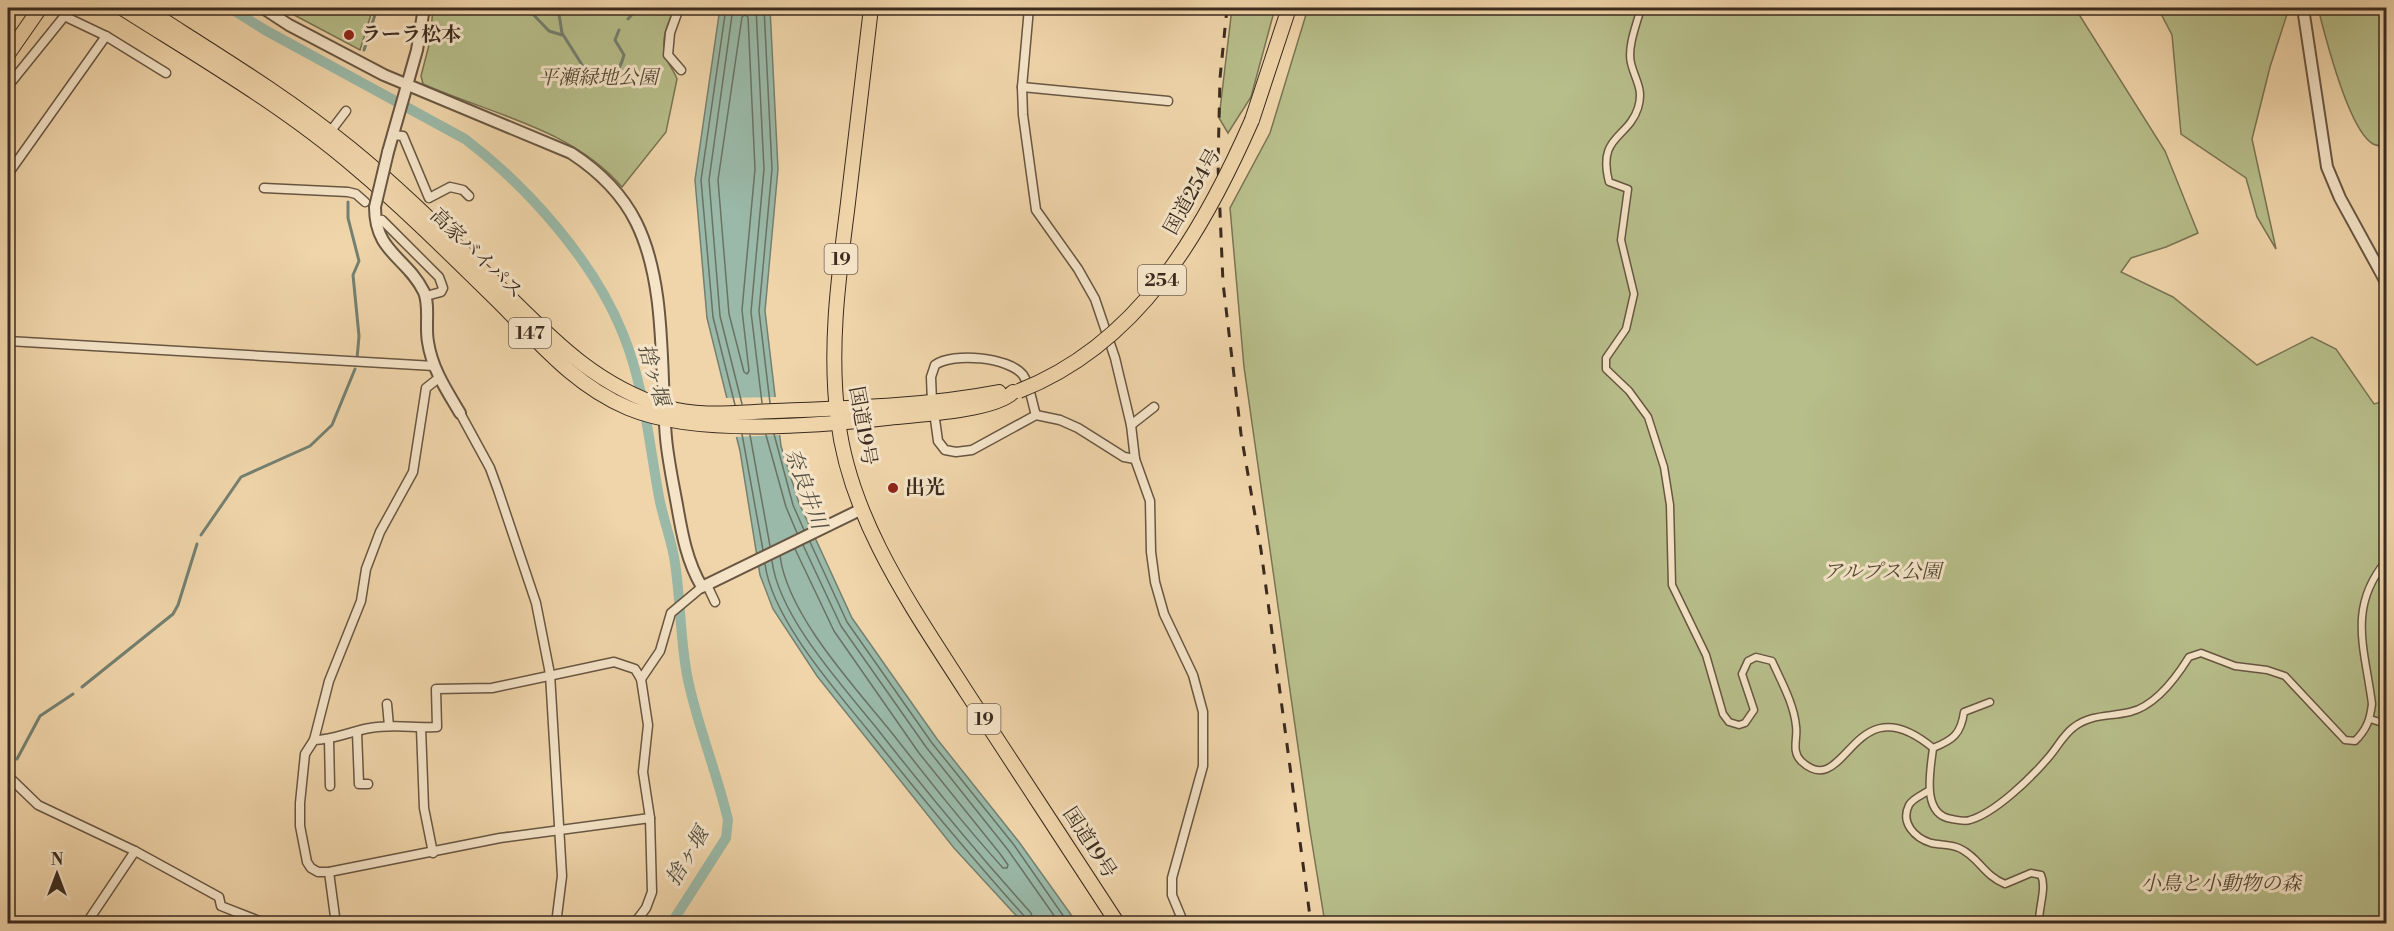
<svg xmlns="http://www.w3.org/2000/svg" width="2394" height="931" font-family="'Libre Bodoni','Noto Serif JP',serif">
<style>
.green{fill:#b7be8a;stroke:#797454;stroke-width:1.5}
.water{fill:#9ab9a8;stroke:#748071;stroke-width:1.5}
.pier{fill:#f0d5aa}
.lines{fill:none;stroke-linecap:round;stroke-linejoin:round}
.shore{stroke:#6a7264;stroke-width:1.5}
.stream{stroke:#748071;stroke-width:3}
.canal{stroke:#9ab9a8;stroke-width:10}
.pedestrian-casing{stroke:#685642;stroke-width:9}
.minor-casing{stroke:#685642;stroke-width:11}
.tertiary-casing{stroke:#685642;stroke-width:14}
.primary-casing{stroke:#3b2b1f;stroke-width:16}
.trunk-casing{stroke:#3b2b1f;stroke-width:16}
.pedestrian{stroke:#f5e4c8;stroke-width:6}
.minor{stroke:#f5e4c8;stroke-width:8}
.tertiary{stroke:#f5e4c8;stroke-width:10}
.primary{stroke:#f0d5aa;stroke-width:14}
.trunk{stroke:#f0d5aa;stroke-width:14}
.rail{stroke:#3b2b1f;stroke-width:3;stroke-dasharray:10 10;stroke-linecap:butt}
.tertiary-bridge-casing{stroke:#685642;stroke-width:14;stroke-linecap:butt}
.trunk-bridge-casing{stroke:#3b2b1f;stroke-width:16;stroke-linecap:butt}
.tertiary-bridge{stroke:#f5e4c8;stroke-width:10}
.trunk-bridge{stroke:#f0d5aa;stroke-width:14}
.poi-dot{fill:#8f2418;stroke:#f5e4c8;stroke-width:2}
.labels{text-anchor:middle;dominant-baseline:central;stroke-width:6;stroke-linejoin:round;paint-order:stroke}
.shield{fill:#f5e4c8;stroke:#736252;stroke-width:1.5}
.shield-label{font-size:18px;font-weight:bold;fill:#3b2b1f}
.poi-label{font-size:20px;font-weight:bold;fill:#3b2b1f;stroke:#f5e4c8;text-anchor:start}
.park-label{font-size:20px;font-style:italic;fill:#544834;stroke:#f5e4c8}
.street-label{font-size:20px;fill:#3b2b1f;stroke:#f5e4c8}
.water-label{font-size:21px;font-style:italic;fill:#534e41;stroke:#f5e4c8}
</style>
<rect width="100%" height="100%" fill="#f0d5aa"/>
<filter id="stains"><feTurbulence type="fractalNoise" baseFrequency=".00333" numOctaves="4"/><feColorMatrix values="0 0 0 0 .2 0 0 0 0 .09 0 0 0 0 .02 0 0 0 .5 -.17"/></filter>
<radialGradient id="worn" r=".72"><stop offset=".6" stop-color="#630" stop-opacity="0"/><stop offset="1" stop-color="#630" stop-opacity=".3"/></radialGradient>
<g class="green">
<polygon points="281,8 373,8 360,50"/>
<path d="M433,8H675C667,24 660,40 666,58C669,65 674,71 677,79L666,132L622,187C572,129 491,114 423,84L421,76L430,41Z"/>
<polygon points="1232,8 1275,8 1251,97 1228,133 1219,118"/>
<polygon points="1308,8 2075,8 2165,151 2198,233 2166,247 2131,258 2121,272 2173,297 2257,365 2312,337 2336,349 2374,404 2386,401 2386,923 1325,923 1310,831 1244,367 1230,208 1270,133"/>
<polygon points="2158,8 2289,8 2270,67 2252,139 2276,249 2257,217 2246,178 2181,134 2172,35"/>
<path d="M2318,8H2386V147C2383,146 2377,146 2373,144C2349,130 2325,36 2318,8Z"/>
</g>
<polygon class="water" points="720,8 770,8 778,169 765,311 781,446 799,503 852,618 937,739 1019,842 1077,923 1023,923 954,848 817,676 773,609 760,575 740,451 707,318 695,180"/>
<polygon class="pier" points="778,397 783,435 734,437 724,398"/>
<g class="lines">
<g class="shore">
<polyline points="726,8 701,180 713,317 735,405"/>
<polyline points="733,8 709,180 720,316 742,404"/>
<polyline points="756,8 764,169 751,312 762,403"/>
<polyline points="764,8 772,169 759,311 770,403"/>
<polygon points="745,15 748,17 755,169 742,310 749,371 747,374 744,372 729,314 718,180 742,17"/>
<polyline points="742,434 763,550"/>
<polyline points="774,434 793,505 804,530"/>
<polyline points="750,435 770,546"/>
<polyline points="766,435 786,507 797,533"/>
<polyline points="810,542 847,622 932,743 1014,845 1069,924"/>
<polyline points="803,545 841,626 926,747 1008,850 1060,924"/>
<path d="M780,556C788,616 855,687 892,733C928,779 964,825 1003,868H1007L1008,865L1001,855L919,753L834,631L795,549"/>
<path d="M772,561C779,616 840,683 875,726C925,790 976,852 1031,913L1034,924"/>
<path d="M765,564C772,618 833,687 867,729C918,793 970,856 1025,917L1026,924"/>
</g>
<g class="stream">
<polyline points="527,8 549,31 562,35"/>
<path d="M558,8L562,33L591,79C612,84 619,73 624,55L615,40L619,30"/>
<polyline points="628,19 638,8"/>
<polyline points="364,50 377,8"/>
<polyline points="348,202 348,218 359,261 353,275 359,336 357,359"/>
<polyline points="201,535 241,477 310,446 332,425 355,369"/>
<polyline points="82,687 173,614 178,605 197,544"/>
<polyline points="17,759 40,716 73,694"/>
</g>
<path class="canal" d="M230,8L265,30L465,139C527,186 594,261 623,334C644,385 649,443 659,497C663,519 672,541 675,563C681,602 680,642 688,680C698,727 717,773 728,820L726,838L671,924"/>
<defs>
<g id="pedestrian">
<path d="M1641,8C1637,23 1627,47 1631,63C1635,80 1644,89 1638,108C1628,139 1597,135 1609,182L1628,189L1621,240L1634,294L1626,329L1606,358V369L1629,391L1648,417L1664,467L1670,505L1672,585L1706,655L1723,714L1729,722L1739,725L1745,723L1754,710L1742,674L1748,661L1756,657L1772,661C1781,681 1794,704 1796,726C1798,738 1791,751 1801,761C1847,804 1851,680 1933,748C1931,768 1920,815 1952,819C1957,820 1965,822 1970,820C1995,813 2031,778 2048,758C2057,748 2063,735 2074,727C2091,714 2109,717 2130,712C2155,706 2176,678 2189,657L2201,653L2235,666L2267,670L2285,676L2345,740L2355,741C2367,729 2370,720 2372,704C2365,649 2347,608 2386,561"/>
<polyline points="2370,719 2386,724"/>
<path d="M1933,748C1953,740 1961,734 1964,712L1990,702"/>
<path d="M1928,791C1922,795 1912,799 1909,805C1900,823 1915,838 1931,843C1940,845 1950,844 1959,848C1979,857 1983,875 2005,884L2031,873L2041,875C2047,888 2038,909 2039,924"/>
</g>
<g id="minor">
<polyline points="679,8 670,33 668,55 681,70"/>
<polyline points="1029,8 1022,87 1023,115 1036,210 1078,269 1095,299 1115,358 1131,425 1135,459 1150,501 1151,552 1155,582 1164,614 1193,675 1203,712 1203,766 1172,878 1172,895 1184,924"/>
<polyline points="64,16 106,36 166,73"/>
<polyline points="8,86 71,8"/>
<polyline points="1022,87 1168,101"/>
<polyline points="330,132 346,111"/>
<polyline points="392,135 403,136 429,198 450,187 463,190 469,196"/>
<polyline points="8,174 106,36"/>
<polyline points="264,188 348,192 356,194 365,202"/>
<polyline points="382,220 439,277 443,288 441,292 426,296"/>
<polyline points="8,341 434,366"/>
<polyline points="440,377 426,388 413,472 380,532 366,569 361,601 329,681 314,740 305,754 300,803 300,826 307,862 311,868 318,872 329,872 500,838 650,818"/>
<path d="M932,402L931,377L935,365C953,352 1009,357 1023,375C1030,385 1032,403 1036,415"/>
<polyline points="934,412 938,441 945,450 956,452 972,450 1036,415 1060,420 1078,428 1124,457 1135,459"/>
<polyline points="460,413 490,468 498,490 536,603 550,674 562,876 556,924"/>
<polyline points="1131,425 1154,407"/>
<polyline points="707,585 715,602"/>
<polyline points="641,679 660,651 671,613 702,587"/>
<polyline points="387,704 389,726"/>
<polyline points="421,728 424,808 433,853"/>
<polyline points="357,732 359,784 368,784"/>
<polyline points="329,739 330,786"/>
<path d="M314,740C334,740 351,731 370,728C392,724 414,728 437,727L436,689L492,688L614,662L635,669L641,679L648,725L643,772L650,818L652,892L646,908L634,924"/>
<polyline points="8,776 38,805 135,851 219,897 221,906 267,924"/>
<polyline points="329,872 336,924"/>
<polyline points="86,924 135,851"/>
</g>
<g id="tertiary">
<path d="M263,8L289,25L384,75L571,153C597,170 622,194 636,222C667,284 660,370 666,438C668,460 673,483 677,505C682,534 687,562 702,587L862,509"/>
<polyline points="2303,8 2327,167 2340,198 2386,282"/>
<polyline points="388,152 417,50 424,8"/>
<path d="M375,207C375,253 406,256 424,292C430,306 425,327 428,342C432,369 447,391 460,413"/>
</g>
<polyline id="primary" points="8,54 40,8"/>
<g id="trunk">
<path d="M122,8C201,58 284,106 355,167C405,209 453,257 500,303C540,343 574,385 628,408C695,436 814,426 887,418C915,415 995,411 1013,392"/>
<path d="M144,8C214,53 286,96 351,149C399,188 445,234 490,278C546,332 589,383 665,407C699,418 740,412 775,411C850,408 926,406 999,392"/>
<path d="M871,8C863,75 855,143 847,211C838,281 829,350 838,420C850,521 914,610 967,693C1017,770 1068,847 1118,924"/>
<polyline points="1252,120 1289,8"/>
</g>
</defs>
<use href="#pedestrian" class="pedestrian-casing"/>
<use href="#minor" class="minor-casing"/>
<use href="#tertiary" class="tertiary-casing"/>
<use href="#primary" class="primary-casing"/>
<use href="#trunk" class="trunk-casing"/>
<use href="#pedestrian" class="pedestrian"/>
<use href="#minor" class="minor"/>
<use href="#tertiary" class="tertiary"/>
<use href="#primary" class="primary"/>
<use href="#trunk" class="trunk"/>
<polyline class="rail" points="1227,8 1220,78 1218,165 1223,283 1241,434 1261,550 1311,924"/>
<defs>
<polyline id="tertiary-bridge" points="375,207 388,152"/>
<path id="trunk-bridge" d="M1019,391C1139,344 1203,232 1252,120"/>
</defs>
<use href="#tertiary-bridge" class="tertiary-bridge-casing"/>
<use href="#trunk-bridge" class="trunk-bridge-casing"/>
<use href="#tertiary-bridge" class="tertiary-bridge"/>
<use href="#trunk-bridge" class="trunk-bridge"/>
</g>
<g class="poi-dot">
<circle cx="349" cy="35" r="6"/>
<circle cx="893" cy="488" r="6"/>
</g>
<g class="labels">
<g class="shield">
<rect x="824.5" y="244" width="33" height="30" rx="4.5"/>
<rect x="1138" y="265" width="48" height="30" rx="4.5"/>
<rect x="509" y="318" width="42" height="30" rx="4.5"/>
<rect x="967.5" y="704" width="33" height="30" rx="4.5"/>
</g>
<g class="shield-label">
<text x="841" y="259">19</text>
<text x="1162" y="280">254</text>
<text x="530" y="333">147</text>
<text x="984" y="719">19</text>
</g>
<g class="poi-label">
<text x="361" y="35">ラーラ松本</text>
<text x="905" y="488">出光</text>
</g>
<g class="park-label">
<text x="598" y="78">平瀬緑地公園</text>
<text x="1882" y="572">アルプス公園</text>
<text x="2221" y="884">小鳥と小動物の森</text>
</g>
<g class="street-label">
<text transform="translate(1193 192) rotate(-61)">国道254号</text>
<text transform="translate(476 254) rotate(44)">高家バイパス</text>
<text transform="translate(862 426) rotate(80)">国道19号</text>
<text transform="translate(1089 843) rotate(57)">国道19号</text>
</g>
<g class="water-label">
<text transform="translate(653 375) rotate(74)">捨ヶ堰</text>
<text transform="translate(805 489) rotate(70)">奈良井川</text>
<text transform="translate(688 857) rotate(-59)">捨ヶ堰</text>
</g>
</g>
<rect width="2394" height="931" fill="none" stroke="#f0d5aa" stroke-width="30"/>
<rect x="9" y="9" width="2376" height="913" fill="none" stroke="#3b2b1f" stroke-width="3"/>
<rect x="15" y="15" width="2364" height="901" fill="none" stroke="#3b2b1f" stroke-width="1.5"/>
<g transform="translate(57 874)" stroke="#f5e4c8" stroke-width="4.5" paint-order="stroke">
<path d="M0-4.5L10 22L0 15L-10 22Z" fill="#3b2b1f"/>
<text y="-9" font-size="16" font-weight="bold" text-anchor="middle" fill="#3b2b1f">N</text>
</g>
<rect width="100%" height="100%" filter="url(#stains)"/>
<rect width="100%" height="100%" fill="url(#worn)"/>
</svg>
